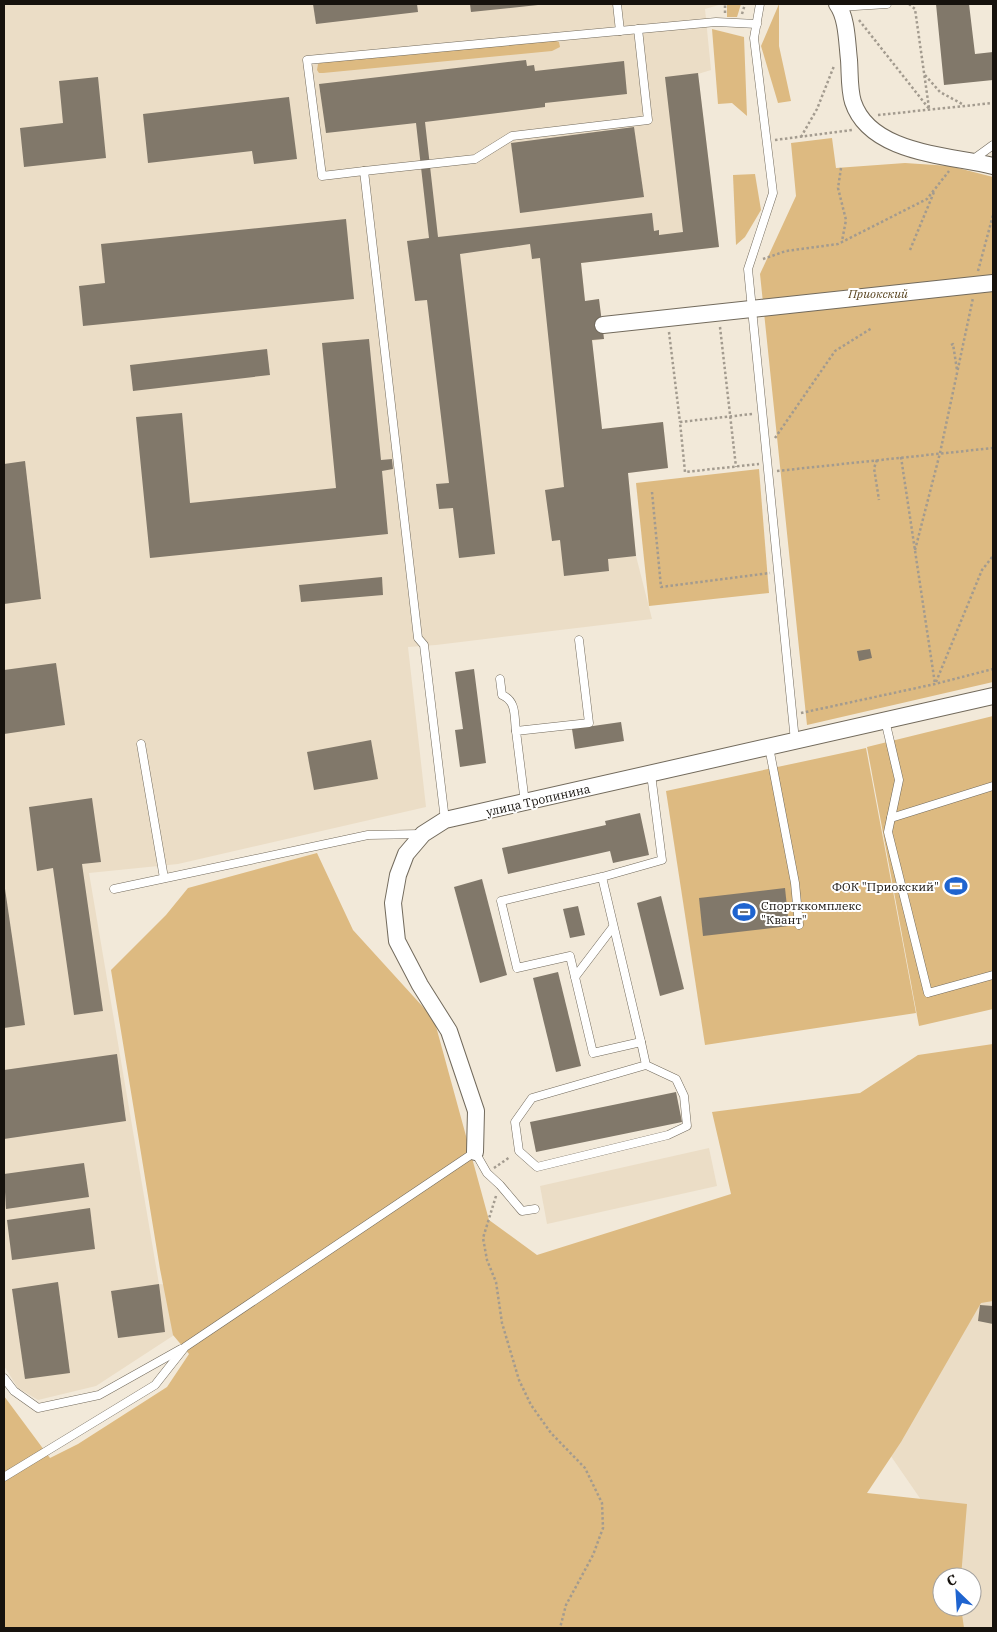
<svg xmlns="http://www.w3.org/2000/svg" width="997" height="1632" font-family="'IBM Plex Serif',serif">
<style>
.built{fill:#ebddc6;fill-rule:evenodd}
.green{fill:#ddba81}
.building{fill:#81786a}
.lines{fill:none;stroke-linecap:round;stroke-linejoin:round}
.lane-casing{stroke:#726a5c;stroke-width:9}
.street-casing{stroke:#726a5c;stroke-width:18}
.path{stroke:#a39b8f;stroke-width:2.5;stroke-dasharray:2.5 2.5;stroke-linecap:butt}
.lane{stroke:#fff;stroke-width:8}
.street{stroke:#fff;stroke-width:16}
.labels{text-anchor:middle;dominant-baseline:central;stroke-width:4;stroke-linejoin:round;paint-order:stroke}
.park-label{font-size:12px;font-style:italic;fill:#5b4622;stroke:#fff}
.street-label{font-size:12px;fill:#16120d;stroke:#fff}
.poi-label{font-size:12px;fill:#16120d;stroke:#fff;text-anchor:end}
</style>
<rect width="100%" height="100%" fill="#f2e9d9"/>
<g class="built">
<polygon points="4,4 722,4 705,9 711,70 698,74 719,247 581,263 585,301 599,299 604,339 592,341 602,429 663,422 668,468 628,473 636,556 652,619 436,645 408,647 426,807 178,864 89,873 159,1284 181,1286 188,1326 96,1386 38,1400 18,1388 4,1366"/>
<polygon points="709,1148 717,1186 547,1224 540,1186"/>
<path d="M993,1279V1628H890L955,1549L886,1449ZM942,1577H972V1607H942Z"/>
</g>
<g class="green">
<polygon points="727,4 741,4 737,17 727,17"/>
<polygon points="779,4 779,46 791,101 778,103 761,46"/>
<polygon points="712,29 744,37 747,116 732,103 718,104"/>
<polygon points="553,40 559,42 560,47 552,51 323,73 319,73 317,70 318,64 323,62"/>
<polygon points="832,138 836,168 905,163 950,166 993,177 993,682 807,725 760,274 796,196 791,143"/>
<polygon points="755,174 761,210 745,237 736,245 733,175"/>
<polygon points="759,469 769,593 649,606 636,483"/>
<polygon points="993,716 993,1009 919,1026 867,747"/>
<polygon points="866,748 916,1013 705,1045 666,791"/>
<polygon points="317,853 353,930 434,1019 489,1220 537,1255 731,1194 712,1112 860,1093 918,1055 993,1044 993,1301 981,1303 901,1442 867,1493 967,1504 961,1577 942,1577 942,1607 961,1607 964,1628 881,1627 880,1628 4,1628 4,1396 50,1458 78,1444 167,1387 189,1354 173,1335 160,1269 111,970 166,915 188,888"/>
</g>
<g class="building">
<polygon points="313,4 417,4 418,12 316,24"/>
<polygon points="470,4 538,4 538,5 471,12"/>
<polygon points="936,4 969,4 975,54 993,52 993,80 944,85"/>
<polygon points="526,60 527,66 534,65 535,71 624,61 627,94 545,103 545,107 425,122 438,237 652,213 654,231 659,230 659,235 683,232 665,77 698,73 719,247 581,263 585,301 599,299 604,339 592,340 602,429 663,422 668,468 628,473 636,556 608,559 609,571 564,576 560,540 552,541 545,490 564,487 540,258 532,259 530,244 460,254 495,554 459,558 453,508 439,509 436,484 449,483 427,300 415,301 407,241 429,238 416,123 326,133 319,84"/>
<polygon points="98,77 106,158 24,167 20,128 63,123 59,81"/>
<polygon points="289,97 297,159 254,164 252,151 148,163 143,114"/>
<polygon points="634,127 644,197 520,213 511,143"/>
<polygon points="346,219 354,299 83,326 79,286 105,283 101,244"/>
<polygon points="369,339 381,460 392,459 393,469 382,471 388,534 150,558 136,417 182,413 190,503 336,488 322,343"/>
<polygon points="267,349 270,375 133,391 130,365"/>
<polygon points="25,461 41,599 4,604 4,464"/>
<polygon points="382,577 383,595 301,602 299,585"/>
<polygon points="870,649 872,658 859,661 857,651"/>
<polygon points="56,663 65,725 4,734 4,670"/>
<polygon points="474,669 486,763 460,767 455,730 463,729 455,672"/>
<polygon points="621,722 624,741 575,749 572,729"/>
<polygon points="371,740 378,779 314,790 307,752"/>
<polygon points="92,798 101,862 82,864 103,1011 74,1015 53,868 37,871 29,807"/>
<polygon points="640,813 649,855 613,863 610,851 508,874 502,848 606,825 605,821"/>
<polygon points="482,879 507,975 480,983 454,887"/>
<polygon points="4,882 25,1025 4,1028"/>
<polygon points="785,888 789,926 703,936 699,898"/>
<polygon points="661,896 684,989 660,996 637,903"/>
<polygon points="578,906 585,935 570,938 563,909"/>
<polygon points="558,972 581,1066 556,1072 533,978"/>
<polygon points="117,1054 126,1121 4,1139 4,1070"/>
<polygon points="676,1092 682,1122 536,1152 530,1122"/>
<polygon points="84,1163 89,1197 6,1209 4,1174"/>
<polygon points="90,1208 95,1249 12,1260 7,1220"/>
<polygon points="58,1282 70,1373 25,1379 12,1289"/>
<polygon points="159,1284 165,1332 118,1338 111,1291"/>
<polygon points="980,1305 993,1306 993,1324 978,1321"/>
</g>
<g class="lines">
<defs>
<g id="lane">
<polyline points="617,4 620,31"/>
<polyline points="760,4 754,38 773,193 748,269 795,741"/>
<polyline points="839,7 887,4"/>
<polyline points="971,161 993,145"/>
<polyline points="364,171 475,159 512,136 648,120 638,29"/>
<path d="M500,679L502,695C517,701 514,717 516,731"/>
<polyline points="885,720 899,780 888,832 928,993 993,975"/>
<polyline points="141,744 164,878"/>
<polyline points="769,747 795,883 799,925"/>
<polyline points="525,803 516,731 589,723 579,640"/>
<polyline points="891,818 993,786"/>
<polyline points="445,820 424,645 418,638 364,171 322,176 307,60 716,22 757,24"/>
<polyline points="602,877 641,1042 593,1053 570,956 517,968 501,901 602,877 662,860 651,774"/>
<polyline points="114,889 368,835 421,834"/>
<polyline points="575,977 613,927"/>
<polyline points="641,1042 646,1065 532,1098 515,1122 519,1151 537,1167 668,1135 687,1126 684,1096 676,1079 646,1065"/>
<polyline points="4,1378 14,1391 38,1408 99,1395 181,1349"/>
<polyline points="4,1477 155,1385 185,1347 475,1152 487,1173 500,1185 522,1211 535,1209"/>
</g>
<g id="street">
<path d="M837,4C847,17 847,43 849,60C850,73 849,89 853,102C870,154 949,155 993,166"/>
<polyline points="603,325 993,283"/>
<polyline points="475,1152 476,1111 449,1031 420,985 397,941 393,903 398,875 406,854 423,834 445,820 993,696"/>
</g>
</defs>
<use href="#lane" class="lane-casing"/>
<use href="#street" class="street-casing"/>
<g class="path">
<polyline points="909,4 915,9 929,108"/>
<polyline points="725,13 725,4"/>
<polyline points="742,14 745,4"/>
<polyline points="859,20 930,110"/>
<polyline points="925,75 940,92 964,105"/>
<polyline points="878,115 993,103"/>
<polyline points="801,137 817,109 834,66"/>
<polyline points="775,140 852,130"/>
<polyline points="841,168 838,188 846,220 842,241"/>
<polyline points="910,250 934,192"/>
<polyline points="763,259 786,251 838,244 927,199 949,171"/>
<polyline points="978,271 993,215"/>
<polyline points="720,327 736,467"/>
<polyline points="669,332 680,422"/>
<polyline points="951,345 953,344 957,370"/>
<polyline points="752,414 680,422 685,472 759,464"/>
<polyline points="775,438 835,351 872,328"/>
<polyline points="901,457 935,684"/>
<polyline points="877,460 874,468 879,500"/>
<polyline points="777,471 993,448"/>
<polyline points="652,492 661,587 770,573"/>
<polyline points="915,550 940,453 973,298"/>
<polyline points="936,682 982,570 993,556"/>
<polyline points="801,713 935,684 993,669"/>
<polyline points="494,1168 510,1157"/>
<polyline points="496,1196 483,1238 487,1260 496,1282 502,1323 519,1380 531,1405 551,1433 585,1468 602,1503 603,1528 593,1555 566,1605 560,1628"/>
</g>
<use href="#lane" class="lane"/>
<use href="#street" class="street"/>
</g>
<defs>
<symbol id="stadium-bare" viewBox="-9 -9 18 18"><path d="M0-5a6.5 5 0 1 0 0 10a6.5 5 0 1 0 0-10ZM-3.5-1.8h7v3.6h-7Z" fill="#1f64cf" stroke="#fff" stroke-width="2.5" paint-order="stroke"/></symbol>
</defs>
<g fill-rule="evenodd">
<use href="#stadium-bare" x="940" y="870" width="32" height="32"/>
<use href="#stadium-bare" x="728" y="896" width="32" height="32"/>
</g>
<g class="labels">
<g class="park-label">
<text x="878" y="293">Приокский</text>
</g>
<g class="street-label">
<text transform="translate(538 800) rotate(-13)">улица Тропинина</text>
</g>
<g class="poi-label">
<text x="939" y="886">ФОК "Приокский"</text>
<text x="761" y="905" text-anchor="start">Спортккомплекс<tspan x="761" dy="14">"Квант"</tspan></text>
</g>
</g>
<rect width="997" height="1632" fill="none" stroke="#16120d" stroke-width="10"/>
<g transform="translate(957 1592) rotate(335)"><circle r="24" fill="#ffffff" stroke="#a2a09e"/>
<path d="M0-4L9 19L0 12L-9 19Z" fill="#1f64cf"/>
<text y="-8" font-size="14" font-weight="bold" text-anchor="middle" fill="#16120d">С</text>
</g>
</svg>
